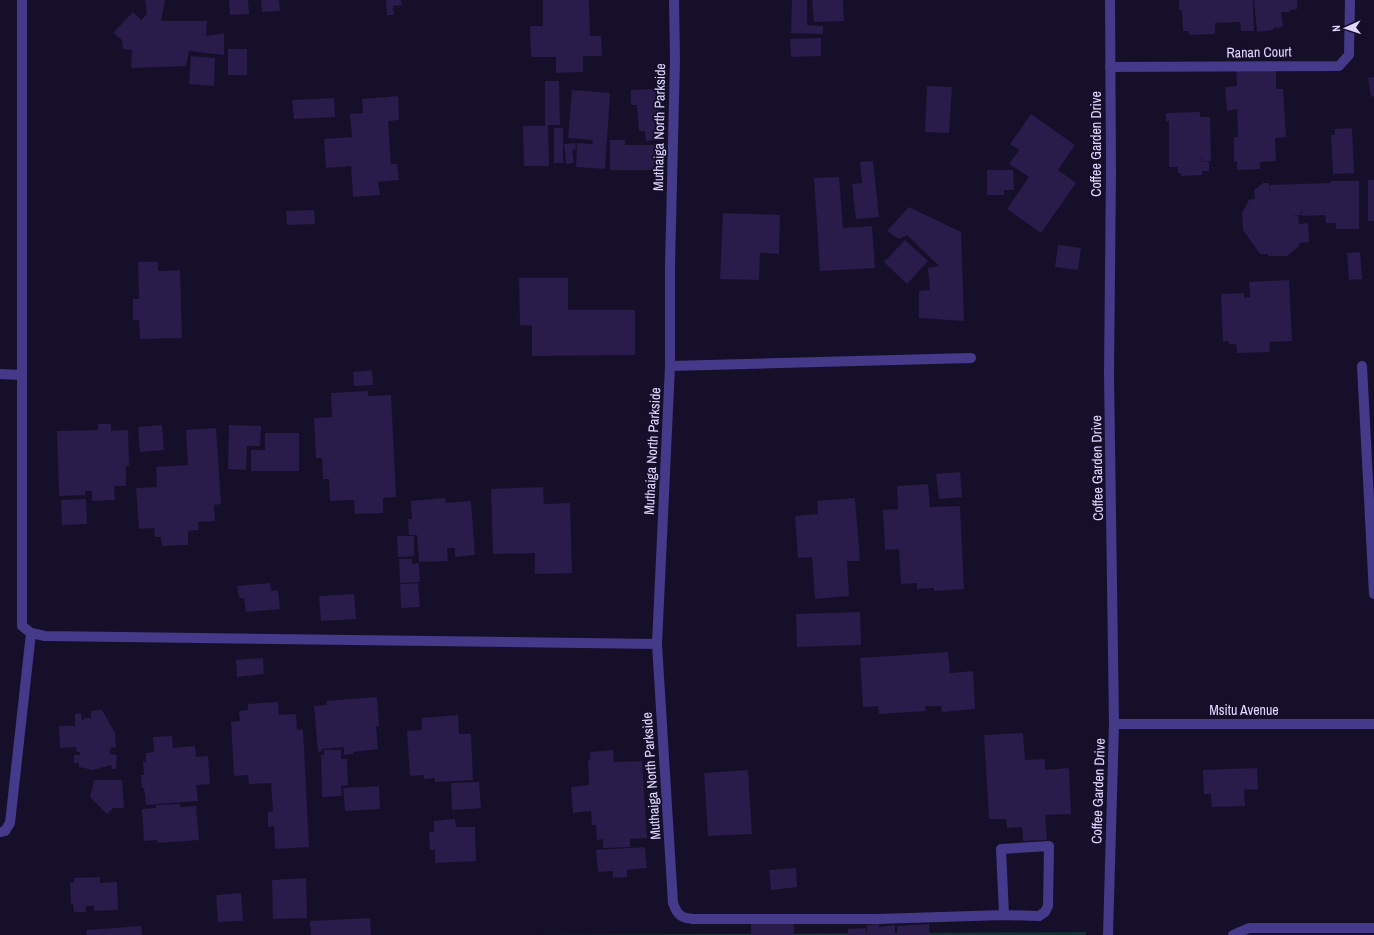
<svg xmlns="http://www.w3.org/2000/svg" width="1374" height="935" font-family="'Archivo Narrow',sans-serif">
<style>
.green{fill:#123133}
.building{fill:#291b4a}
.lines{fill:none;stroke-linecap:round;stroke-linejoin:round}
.minor{stroke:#453989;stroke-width:10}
.labels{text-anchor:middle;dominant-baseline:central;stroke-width:4;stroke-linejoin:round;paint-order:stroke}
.street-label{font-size:14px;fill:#e0d7ff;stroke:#160f29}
</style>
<rect width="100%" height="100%" fill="#160f29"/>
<polygon class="green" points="1086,932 1086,935 534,935"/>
<g class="building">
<polygon points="145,0 165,0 161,21 207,21 206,36 224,33 224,55 189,51 186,66 131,68 132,50 123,49 122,40 113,33 133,12 141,20 147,14"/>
<polygon points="229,0 248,0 249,14 230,15"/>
<polygon points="261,0 279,0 280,11 262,12"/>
<polygon points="386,0 401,0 402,5 393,6 394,15 387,15"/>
<polygon points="543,0 589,0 590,36 601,36 602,56 583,56 583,72 556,73 556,57 531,57 530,26 543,26"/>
<polygon points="792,0 807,0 807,25 823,26 823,34 791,33"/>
<polygon points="812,0 843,0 844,21 814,22"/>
<polygon points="1179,0 1253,0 1254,31 1241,31 1240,22 1215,23 1215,34 1189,35 1189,31 1183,31 1182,10 1179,10"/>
<polygon points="1254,0 1297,0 1297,9 1290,10 1290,12 1281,12 1283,27 1273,28 1273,30 1257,32"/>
<polygon points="821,38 821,56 791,57 790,39"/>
<rect x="228" y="49" width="19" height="26"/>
<polygon points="191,56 215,58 214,86 189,84"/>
<polygon points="1236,69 1276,69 1276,89 1283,89 1286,137 1275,138 1276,161 1260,162 1260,169 1237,170 1237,161 1234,162 1234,137 1238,137 1237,109 1227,111 1225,87 1237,86"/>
<polygon points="1374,77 1374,96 1371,97 1368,78"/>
<polygon points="545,81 559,81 560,125 548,125 549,166 524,166 523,126 545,126"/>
<polygon points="927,86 952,87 949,133 925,132"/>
<polygon points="659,89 661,140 646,141 645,131 639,131 637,105 631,105 631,90"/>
<polygon points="572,90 610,93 605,169 576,167 577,143 592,144 593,140 568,138"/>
<polygon points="398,96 399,120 388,121 391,164 397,164 399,180 378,182 380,195 353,197 351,166 326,168 324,139 352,137 350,114 363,113 362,99"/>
<polygon points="334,98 335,117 294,119 292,100"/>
<polygon points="1200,112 1200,117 1210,117 1211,161 1202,162 1202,156 1201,162 1209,162 1209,171 1202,171 1202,175 1181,176 1181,173 1178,173 1178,167 1169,167 1169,121 1166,121 1166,113"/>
<polygon points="1031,114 1075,145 1058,170 1076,183 1041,233 1007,209 1029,177 1009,164 1019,150 1010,144"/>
<rect x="554" y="128" width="9" height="35"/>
<polygon points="1352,128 1354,173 1333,174 1331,135 1335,135 1335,129"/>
<polygon points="610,140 625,140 625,145 657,145 657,170 610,170"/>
<polygon points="575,143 576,149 572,150 574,163 566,164 564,144"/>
<polygon points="873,161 879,217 856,219 852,184 862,183 860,162"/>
<polygon points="987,170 1013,170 1014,190 1004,190 1004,195 987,195"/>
<polygon points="839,177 843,228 872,226 875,268 820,271 814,178"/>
<rect x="1368" y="180" width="6" height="41"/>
<polygon points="1330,181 1359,181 1359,229 1336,229 1336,223 1326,223 1325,215 1302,216 1301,207 1301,215 1292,216 1298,216 1299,224 1308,223 1309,242 1299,243 1299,246 1287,256 1268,256 1268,254 1260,254 1243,230 1242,213 1249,200 1255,199 1254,190 1263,183 1269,183 1270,191 1270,185 1330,183"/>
<polygon points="909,207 961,232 964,321 919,318 919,291 930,290 928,268 939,266 907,235 899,239 887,231"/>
<polygon points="314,210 315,224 287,225 286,211"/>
<polygon points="723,213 780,215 779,254 760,253 759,280 720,279"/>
<polygon points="905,240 928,261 907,284 884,262"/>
<polygon points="1058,245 1081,248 1078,270 1055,267"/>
<polygon points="1360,252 1362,279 1349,280 1347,253"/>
<polygon points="138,262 158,262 158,271 180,270 182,338 140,339 139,320 133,320 133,299 139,299"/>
<polygon points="519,278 568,278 568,310 635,310 635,355 532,356 532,326 520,325"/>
<polygon points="1289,280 1292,341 1269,342 1270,352 1237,353 1236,344 1229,344 1228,341 1223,342 1221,294 1244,293 1244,298 1250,297 1249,282"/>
<polygon points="372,370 373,385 354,386 353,372"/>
<polygon points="368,391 368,396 391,395 396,497 383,498 383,513 355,514 354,500 330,501 329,479 323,479 322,458 316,458 314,418 332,417 331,393"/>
<polygon points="98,424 111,424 111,431 128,430 129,466 126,466 126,486 114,486 115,500 92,501 92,491 85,491 85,495 59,496 57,431 98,430"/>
<polygon points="162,425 164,450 140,452 138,427"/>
<polygon points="229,425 261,426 260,446 247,446 246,470 228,469"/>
<polygon points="216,428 221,504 214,505 215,521 198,522 199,530 188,531 188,545 162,546 161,537 155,537 154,528 139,529 136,488 157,487 156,467 188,465 186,430"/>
<polygon points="265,433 299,433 299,471 251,471 251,450 265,450"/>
<polygon points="960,472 962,497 939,499 936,474"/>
<polygon points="928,484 930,507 960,506 964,589 934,591 934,588 917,589 917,583 901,584 899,549 885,550 883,510 898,509 897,486"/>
<polygon points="543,487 544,504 570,503 572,573 535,574 535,553 493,554 491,489"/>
<polygon points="445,498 446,503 471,501 475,555 455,557 455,548 447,548 448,561 419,562 417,535 409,535 408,519 412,519 411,501"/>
<polygon points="855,498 860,561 847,561 849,596 815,599 812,557 798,558 795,516 818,514 817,501"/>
<polygon points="86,499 87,524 62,525 61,500"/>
<polygon points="397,536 414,536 414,556 398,557"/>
<polygon points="399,559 412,559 412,564 419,563 420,582 400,583"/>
<polygon points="270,583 271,591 278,590 280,609 246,612 244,598 239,598 237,586"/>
<polygon points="418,583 420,607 401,608 400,584"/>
<polygon points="354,594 356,619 321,621 319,596"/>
<polygon points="860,612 861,645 797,647 796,614"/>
<polygon points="948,652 950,673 973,671 975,709 942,712 941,706 925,706 926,711 879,714 878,706 863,707 860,658"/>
<polygon points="263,658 264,674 237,677 236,660"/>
<polygon points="377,697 379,726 376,726 378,749 353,752 353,754 344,755 344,747 322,749 322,751 318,752 314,706 327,705 326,701"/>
<polygon points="278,702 279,715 296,714 297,730 303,729 309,847 275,849 274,826 268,827 268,812 273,811 271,783 249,784 248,775 234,776 231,722 240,721 239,711 248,710 248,704"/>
<polygon points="102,710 115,733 116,747 110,748 110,754 117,755 116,769 112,769 111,765 93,770 79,767 79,763 74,763 74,755 80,755 80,752 77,752 76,747 60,748 59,726 75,726 75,714 81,713 82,720 84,720 84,718 91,718 91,711"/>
<polygon points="458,715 459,734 471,734 473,780 435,782 435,778 424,779 424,775 410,776 407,731 422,730 422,718"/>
<polygon points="1023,733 1025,760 1045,759 1045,770 1069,768 1071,814 1045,815 1047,840 1023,841 1022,827 1007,828 1006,819 989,819 984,735"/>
<polygon points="172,736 173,748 195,746 196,757 208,756 210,784 196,785 198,801 146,805 144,788 142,788 141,775 144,775 143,762 146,762 146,753 154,752 153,737"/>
<polygon points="324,750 341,750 341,759 347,759 348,785 341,786 342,796 322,797 321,755 324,755"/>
<polygon points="613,750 614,762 642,761 647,838 630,839 630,847 603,848 603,839 597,840 596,825 592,825 591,811 573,813 571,787 589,785 588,760 591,759 590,752"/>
<polygon points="1257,768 1258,789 1244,790 1245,806 1212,807 1211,794 1204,794 1203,770"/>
<polygon points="748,770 752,834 708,836 704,773"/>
<polygon points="94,780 122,780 124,808 113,808 107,814 90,797"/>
<polygon points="479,782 481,808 452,810 451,783"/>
<polygon points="379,786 380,809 345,811 343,788"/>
<polygon points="180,804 180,807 196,806 199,840 158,843 157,840 144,841 142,809 156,808 156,805"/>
<polygon points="455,819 456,827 475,827 476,861 435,863 435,850 430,850 429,832 434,832 434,821"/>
<polygon points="645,847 647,868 627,870 627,877 613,878 613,871 598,872 596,850"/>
<polygon points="796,868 797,887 771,890 769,870"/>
<polygon points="100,877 100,883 117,882 118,910 94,911 94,906 86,906 86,912 74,912 73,904 71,904 70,883 74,883 74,878"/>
<polygon points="306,878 307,918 273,919 272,880"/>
<polygon points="241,893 243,921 218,922 216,895"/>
<polygon points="370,918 371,935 311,935 310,921"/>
<polygon points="751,923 794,924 794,935 751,935"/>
<polygon points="879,924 879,927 895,925 895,935 867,935 867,925"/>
<polygon points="929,924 930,935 897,935 897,926"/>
<polygon points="141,926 142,935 87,935 86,930"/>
<polygon points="866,928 866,935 848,935 848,929"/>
</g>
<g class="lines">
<g class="minor">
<polyline points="22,0 22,626 31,633 45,636 657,644"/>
<path d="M674,0L675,59L670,266V366L657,644L673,903C677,914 680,918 693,919H877L1004,915L1039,916L1045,912L1048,906L1049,846L1001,849L1004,915"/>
<polyline points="1110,67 1339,66 1349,55 1350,0"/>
<polyline points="670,366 971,358"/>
<polyline points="1362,366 1374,594"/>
<polyline points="0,374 22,375"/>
<polyline points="1114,724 1374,724"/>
<polyline points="0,832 5,831 10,823 31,633"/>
<polyline points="1108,935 1114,724 1109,374 1111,170 1110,0"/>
<polyline points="1233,935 1249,928 1374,928"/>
</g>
</g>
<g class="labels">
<g class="street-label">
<text transform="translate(1259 52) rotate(-1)">Ranan Court</text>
<text transform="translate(659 127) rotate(-89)">Muthaiga North Parkside</text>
<text transform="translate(1096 144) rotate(-90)">Coffee Garden Drive</text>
<text transform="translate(652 451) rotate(-87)">Muthaiga North Parkside</text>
<text transform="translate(1097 468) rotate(-91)">Coffee Garden Drive</text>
<text x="1244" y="710">Msitu Avenue</text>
<text transform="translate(651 776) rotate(-94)">Muthaiga North Parkside</text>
<text transform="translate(1098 791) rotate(-88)">Coffee Garden Drive</text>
</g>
</g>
<g transform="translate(1346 28) rotate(267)" stroke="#160f29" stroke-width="3" paint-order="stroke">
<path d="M0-3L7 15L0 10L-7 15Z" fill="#e0d7ff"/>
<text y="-6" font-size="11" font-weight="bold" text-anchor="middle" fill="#e0d7ff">N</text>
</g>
</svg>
